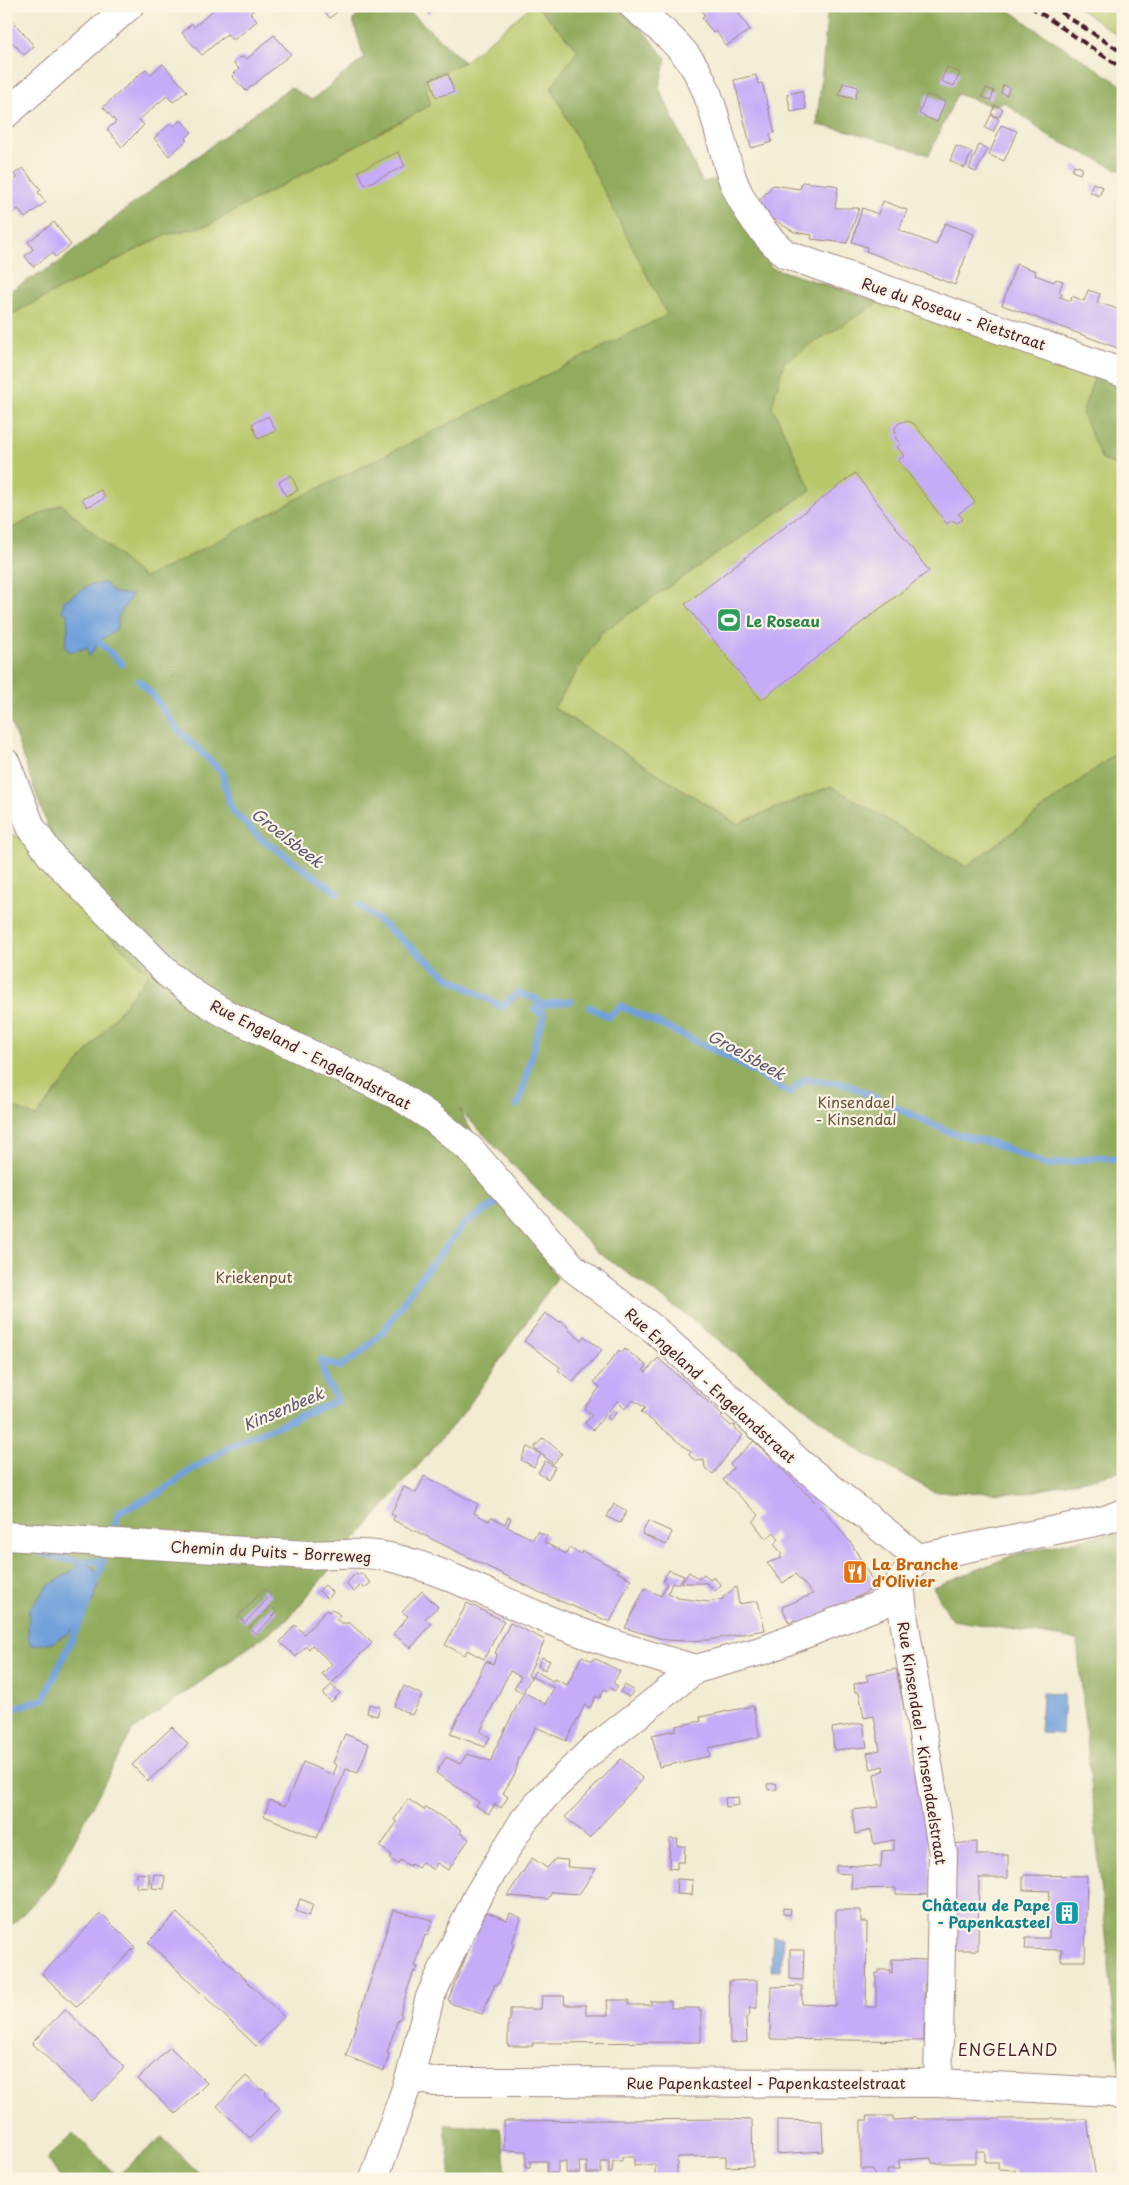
<svg xmlns="http://www.w3.org/2000/svg" width="1129" height="2185" font-family="'Playpen Sans',sans-serif">
<style>
.green{fill:#b7c76a;stroke:#80734a}
.forest{fill:#91ac5e;stroke:#6e6644}
.water{fill:#71a0da;stroke:#5e6082}
.lines{fill:none;stroke-linecap:round;stroke-linejoin:round}
.stream{stroke:#71a0da;stroke-width:7}
.building{fill:#c6acf8}
.minor-casing{stroke:#9e867f;stroke-width:30}
.minor{stroke:#fff;stroke-width:28}
.rail{stroke:#4a1f2b;stroke-width:4;stroke-dasharray:8 4;stroke-linecap:butt}
.labels{text-anchor:middle;dominant-baseline:central;stroke-width:4.5;stroke-linejoin:round;paint-order:stroke}
.street-label{font-size:15px;fill:#4a1f2b;stroke:#fcf5e5}
.leisure-label{font-size:15px;font-weight:bold;fill:#27864d;stroke:#fcf5e5;text-anchor:start}
.park-label{font-size:15px;fill:#6b513e;stroke:#fcf5e5}
.food-label{font-size:15px;font-weight:bold;fill:#c56008;stroke:#fcf5e5;text-anchor:start}
.culture-label{font-size:15px;font-weight:bold;fill:#0d838f;stroke:#fcf5e5;text-anchor:end}
.water-label{font-size:16px;font-style:italic;fill:#5a5371;stroke:#fcf5e5}
.neighbourhood-label{font-size:16px;letter-spacing:1px;fill:#4a1f2b;stroke:#fcf5e5}
</style>
<rect width="100%" height="100%" fill="#fcf5e5"/>
<filter id="ink" filterUnits="userSpaceOnUse"><feTurbulence type="fractalNoise" baseFrequency=".02" numOctaves="2"/><feDisplacementMap in="SourceGraphic" scale="10" xChannelSelector="R" yChannelSelector="G"/><feConvolveMatrix kernelMatrix="1 2 1 2 8 2 1 2 1" color-interpolation-filters="sRGB"/></filter>
<filter id="wash" filterUnits="userSpaceOnUse"><feTurbulence type="fractalNoise" baseFrequency=".0096" numOctaves="4" result="noise"/><feDisplacementMap in="SourceGraphic" scale="20" xChannelSelector="R" yChannelSelector="G"/><feGaussianBlur stdDeviation="1.12" result="paint"/><feColorMatrix in="noise" values="0 0 0 0 0 0 0 0 0 0 0 0 0 0 0 0 0 1.4 0 .05"/><feComposite in="paint" operator="in"/></filter>
<g filter="url(#wash)">
<rect width="100%" height="100%" fill="#f3ecd3"/>
<g class="green">
<polygon points="531,6 537,6 578,50 772,268 1017,344 1096,373 1102,460 1123,467 1123,748 966,867 831,786 737,824 554,708 144,578 61,504 6,531 6,317 165,235 208,225 431,105 424,80 464,62"/>
<polygon points="1076,6 1123,6 1123,39"/>
<polygon points="6,832 19,837 107,934 149,974 36,1117 6,1104"/>
</g>
<g class="forest">
<polygon points="367,6 404,6 464,62 424,80 431,105 208,225 165,235 6,317 6,293 58,263 129,207 290,87 312,100 364,58 353,20"/>
<polygon points="537,6 618,6 638,25 666,58 659,88 702,182 718,179 772,268 879,302 784,362 772,406 811,490 601,633 554,708 737,824 831,786 966,867 1123,748 1123,1471 1027,1493 934,1492 863,1453 681,1311 596,1251 459,1109 557,1278 464,1412 287,1620 132,1731 50,1886 6,1931 6,1104 36,1117 149,974 107,934 19,837 51,836 6,709 6,531 61,504 144,578 184,559 283,506 667,315 551,87 578,50"/>
<polygon points="828,6 1004,6 1031,26 1123,86 1123,172 1048,136 1004,102 992,106 957,94 929,155 849,131 817,125"/>
<polygon points="1096,373 1123,383 1123,467 1102,460 1082,413"/>
<polygon points="1123,1530 1123,2077 1120,2078 1077,1640 952,1620 933,1587 1016,1554"/>
<polygon points="445,2125 500,2127 507,2179 451,2179"/>
<polygon points="74,2133 117,2176 162,2137 205,2179 61,2179 47,2158"/>
</g>
<g class="water">
<polygon points="105,583 114,593 132,595 118,617 117,628 99,642 89,657 87,647 76,651 68,651 65,645 68,629 67,613 62,611 64,601 90,585"/>
<polygon points="79,1564 89,1565 94,1568 99,1585 93,1601 71,1631 52,1643 31,1645 28,1636 29,1610 48,1586 72,1571"/>
<polygon points="1042,1693 1064,1694 1062,1734 1040,1733"/>
<polygon points="773,1937 783,1937 781,1970 771,1970"/>
</g>
<g class="lines">
<g class="stream">
<polyline points="99,642 122,664"/>
<polyline points="139,681 152,694 177,729 222,772 231,809 259,837 338,893"/>
<polyline points="359,905 451,979 502,1007 517,993 537,999 542,1005"/>
<polyline points="590,1007 609,1017 621,1006 727,1056 790,1093 805,1079 846,1084 949,1132 992,1143 1047,1165 1100,1157 1123,1160"/>
<polyline points="517,1105 520,1100 538,1031 544,1017 542,1011 538,1012 535,1008 538,1005 571,1001"/>
<polyline points="115,1525 119,1512 161,1492 191,1470 235,1444 338,1400 326,1381 321,1360 340,1367 358,1355 383,1332 416,1284 464,1224 497,1203 502,1196"/>
<polyline points="32,1550 67,1560 103,1562 94,1587"/>
<polyline points="6,1714 8,1710 44,1699 88,1604"/>
</g>
</g>
<g id="blocks">
<g class="building">
<polygon points="218,6 250,6 254,10 250,13 257,21 235,39 231,39 227,34 202,55 182,33 192,23 194,27"/>
<polygon points="320,6 344,6 330,18"/>
<polygon points="421,6 436,6 429,14"/>
<polygon points="699,6 734,6 750,30 726,46 716,31 713,33 702,18 705,16"/>
<polygon points="6,9 12,16 10,18 34,46 24,55 6,35"/>
<polygon points="274,35 291,54 246,91 232,76 239,69 234,63 238,58 244,57 247,59"/>
<polygon points="163,64 187,91 173,102 167,96 147,113 139,120 144,125 122,147 107,129 116,122 103,107 146,69 151,74"/>
<polygon points="947,67 960,73 954,86 941,81"/>
<polygon points="448,74 454,92 436,97 430,79"/>
<polygon points="756,75 758,84 762,83 775,133 770,134 772,142 751,148 734,80"/>
<polygon points="843,83 858,87 855,99 839,95"/>
<polygon points="1003,85 1009,87 1007,95 1001,93"/>
<polygon points="986,88 994,91 991,100 982,97"/>
<polygon points="802,91 806,109 791,112 787,94"/>
<polygon points="927,94 945,102 937,122 919,114"/>
<polygon points="995,105 1003,109 999,117 991,114"/>
<polygon points="991,115 999,119 993,132 985,128"/>
<polygon points="181,120 192,132 185,139 187,140 169,156 154,138 171,123 174,126"/>
<polygon points="1001,125 1017,131 1004,161 989,155"/>
<polygon points="979,145 988,149 976,172 969,169"/>
<polygon points="956,146 972,152 965,168 950,161"/>
<polygon points="398,152 405,166 365,185 358,171"/>
<polygon points="1074,165 1082,168 1080,174 1072,171"/>
<polygon points="23,168 41,190 38,192 46,202 25,218 18,209 6,218 6,186 17,178 14,174"/>
<polygon points="802,182 834,185 834,186 838,187 835,208 859,208 847,243 811,239 812,235 794,232 758,210 757,203 773,185 800,189"/>
<polygon points="1093,183 1103,187 1099,196 1090,192"/>
<polygon points="883,201 907,210 899,230 936,245 945,223 974,234 955,285 866,251 867,247 852,242 862,208 878,214"/>
<polygon points="54,222 71,245 55,257 52,253 33,267 25,256 33,249 28,242"/>
<polygon points="1016,264 1036,271 1035,275 1054,282 1056,279 1063,281 1059,292 1062,293 1060,297 1071,301 1072,296 1084,301 1088,290 1100,294 1097,302 1123,311 1123,350 1002,305"/>
<polygon points="268,416 276,431 258,439 252,424"/>
<polygon points="906,421 913,423 919,430 975,502 958,514 963,519 957,523 952,520 947,524 898,460 904,456 897,447 901,444 896,439 895,428 899,423"/>
<polygon points="855,473 929,571 761,700 685,604"/>
<polygon points="291,475 298,490 286,496 279,482"/>
<polygon points="101,490 105,498 87,507 82,499"/>
<polygon points="545,1313 557,1321 562,1322 567,1326 569,1330 581,1340 584,1336 602,1350 573,1382 558,1370 560,1367 524,1341"/>
<polygon points="625,1349 647,1366 643,1370 646,1372 658,1358 723,1415 721,1417 731,1426 735,1425 735,1429 743,1435 713,1474 705,1468 704,1460 696,1461 689,1455 691,1452 641,1412 645,1408 633,1400 625,1409 617,1401 593,1430 585,1423 592,1415 584,1408 600,1387 594,1382 619,1350 622,1353"/>
<polygon points="614,1409 617,1412 610,1420 607,1417"/>
<polygon points="543,1438 562,1453 553,1464 534,1448"/>
<polygon points="754,1441 830,1517 852,1544 876,1587 836,1608 797,1624 795,1620 789,1623 782,1607 813,1594 795,1574 783,1583 767,1563 782,1558 780,1556 782,1554 774,1544 779,1539 774,1532 766,1539 753,1522 759,1515 723,1480 733,1468 730,1464"/>
<polygon points="527,1447 541,1454 534,1467 521,1460"/>
<polygon points="545,1461 555,1467 548,1479 538,1473"/>
<polygon points="424,1476 478,1504 474,1513 489,1521 491,1517 505,1524 508,1517 511,1518 507,1527 533,1539 537,1531 547,1536 544,1542 566,1554 569,1548 581,1554 582,1551 614,1568 619,1569 617,1572 631,1579 610,1622 539,1592 393,1520 395,1516 391,1514 404,1487 416,1493"/>
<polygon points="614,1504 627,1511 620,1523 607,1517"/>
<polygon points="648,1521 672,1532 666,1545 642,1534"/>
<polygon points="669,1570 684,1576 679,1583 672,1583 668,1593 678,1598 709,1602 723,1599 723,1597 736,1587 739,1604 758,1601 765,1630 708,1640 687,1641 666,1640 625,1628 645,1588 661,1596 667,1584 663,1581"/>
<polygon points="689,1572 699,1579 704,1574 711,1580 713,1577 721,1585 715,1591 707,1583 681,1583"/>
<polygon points="361,1573 371,1583 364,1588 361,1585 354,1592 346,1584 355,1574"/>
<polygon points="325,1585 333,1593 327,1599 319,1591"/>
<polygon points="264,1589 271,1595 245,1623 238,1617"/>
<polygon points="422,1591 438,1607 425,1619 431,1624 411,1648 393,1634 408,1616 402,1612"/>
<polygon points="467,1603 504,1621 484,1659 467,1650 465,1655 445,1645"/>
<polygon points="271,1606 277,1612 256,1634 249,1628"/>
<polygon points="332,1609 340,1615 336,1619 341,1623 350,1623 372,1643 332,1683 322,1674 332,1664 312,1645 309,1649 306,1646 296,1657 280,1642 295,1625 304,1634 327,1610 329,1612"/>
<polygon points="510,1623 545,1640 528,1675 531,1677 523,1693 514,1688 521,1677 510,1671 480,1732 490,1737 485,1747 450,1734 486,1661 493,1664 497,1654 495,1653"/>
<polygon points="582,1656 592,1661 594,1658 620,1671 613,1683 618,1686 615,1691 610,1688 608,1691 604,1689 600,1698 596,1696 590,1708 585,1705 566,1741 536,1727 519,1758 515,1774 503,1793 508,1797 501,1808 495,1804 489,1814 476,1806 479,1802 436,1773 446,1757 460,1764 467,1754 491,1761 494,1751 524,1692 545,1704 554,1688 532,1677 535,1671 553,1681 554,1679 567,1685"/>
<polygon points="542,1657 550,1661 545,1670 538,1666"/>
<polygon points="896,1669 923,1802 930,1860 931,1895 896,1894 896,1888 851,1889 852,1874 836,1873 836,1865 881,1867 882,1851 894,1850 894,1840 874,1844 871,1830 855,1834 852,1810 879,1807 874,1774 884,1771 883,1766 871,1769 867,1753 880,1750 874,1716 864,1718 859,1692 855,1692 854,1684 868,1681 866,1675"/>
<polygon points="331,1685 340,1693 331,1702 323,1694"/>
<polygon points="624,1685 634,1690 629,1697 620,1692"/>
<polygon points="404,1686 422,1695 412,1715 394,1706"/>
<polygon points="369,1704 380,1707 377,1716 367,1713"/>
<polygon points="753,1706 760,1737 708,1748 710,1756 659,1767 652,1735 676,1730 676,1726 701,1721 700,1717"/>
<polygon points="863,1723 867,1747 834,1750 832,1728"/>
<polygon points="172,1727 188,1744 148,1781 132,1765"/>
<polygon points="345,1734 369,1744 358,1773 346,1769 317,1838 264,1816 270,1800 285,1806 303,1762 333,1775 337,1765 333,1763"/>
<polygon points="621,1759 643,1779 589,1838 565,1817"/>
<polygon points="776,1783 777,1789 768,1790 767,1784"/>
<polygon points="738,1797 739,1805 726,1807 725,1798"/>
<polygon points="408,1799 424,1810 426,1807 462,1830 460,1833 469,1839 448,1870 437,1863 433,1870 422,1862 418,1868 411,1864 410,1866 400,1860 398,1864 390,1859 392,1855 380,1847 397,1822 394,1820"/>
<polygon points="670,1839 678,1839 677,1846 685,1846 684,1862 677,1862 677,1869 669,1868"/>
<polygon points="977,1842 977,1855 1008,1855 1008,1878 979,1878 978,1950 953,1950 951,1844"/>
<polygon points="532,1858 547,1868 555,1859 568,1860 567,1867 596,1869 579,1894 552,1892 548,1899 507,1896"/>
<polygon points="137,1873 149,1874 149,1888 136,1887"/>
<polygon points="154,1874 165,1876 164,1889 152,1888"/>
<polygon points="1023,1875 1087,1876 1085,1961 1061,1961 1062,1950 1025,1949 1026,1938 1049,1938 1049,1920 1046,1920 1050,1891 1023,1890"/>
<polygon points="677,1879 693,1880 692,1895 676,1894"/>
<polygon points="300,1899 313,1904 309,1916 296,1911"/>
<polygon points="783,1908 791,1909 790,1915 783,1914"/>
<polygon points="393,1910 433,1920 427,1936 425,1935 415,1966 418,1967 416,1972 414,1971 406,1994 400,2014 402,2015 400,2019 398,2019 387,2053 389,2054 384,2071 346,2056"/>
<polygon points="836,1910 861,1910 861,1922 867,1922 866,2007 876,2007 876,1973 879,1973 879,1970 890,1970 889,1973 892,1973 892,1959 931,1960 930,1984 924,1984 924,1998 935,1998 934,2024 924,2024 924,2041 770,2039 771,1987 802,1986 802,2004 836,2006"/>
<polygon points="487,1912 507,1920 510,1913 521,1918 512,1943 514,1944 498,1985 495,1984 482,2014 450,2003 450,2001 448,2000 477,1930"/>
<polygon points="101,1913 135,1947 77,2007 42,1974"/>
<polygon points="177,1913 284,2017 256,2046 148,1942"/>
<polygon points="790,1950 804,1950 803,1980 790,1979"/>
<polygon points="757,1980 757,2008 749,2008 750,2015 746,2018 747,2042 730,2043 729,1981"/>
<polygon points="542,1996 564,1996 565,2005 586,2005 586,2015 608,2015 607,2000 629,2000 629,2005 651,2005 651,2001 671,2001 671,2008 699,2008 699,2011 701,2011 701,2042 533,2043 533,2046 508,2046 508,2021 510,2021 510,2009 541,2009"/>
<polygon points="65,2009 125,2067 92,2101 32,2043"/>
<polygon points="170,2047 207,2083 176,2114 138,2079"/>
<polygon points="246,2076 261,2090 263,2089 265,2090 266,2092 265,2094 280,2108 250,2138 217,2106"/>
<polygon points="867,2116 893,2116 893,2120 911,2119 914,2116 917,2119 1087,2119 1096,2179 1047,2179 1047,2175 1021,2175 1015,2173 1015,2170 998,2169 998,2162 985,2162 985,2151 976,2151 976,2163 932,2163 931,2158 899,2160 899,2169 888,2169 886,2178 875,2178 873,2169 861,2169 861,2120 868,2120"/>
<polygon points="726,2119 752,2120 753,2166 726,2167 726,2156 677,2157 677,2179 655,2179 655,2164 634,2166 634,2157 622,2157 622,2161 613,2161 612,2173 609,2173 609,2162 601,2162 601,2173 587,2173 587,2162 579,2162 580,2173 566,2173 566,2162 558,2162 558,2173 547,2173 547,2161 530,2161 530,2168 526,2168 526,2151 504,2150 504,2121"/>
<polygon points="777,2120 822,2121 823,2151 777,2154"/>
</g>
</g>
</g>
<g filter="url(#ink)">
<use href="#blocks" fill-opacity="0" stroke="#9e867f" stroke-width="1"/>
<g class="lines">
<defs>
<g id="minor">
<path d="M633,6C655,25 680,43 695,68C713,98 719,135 729,169C739,202 759,230 785,254L1123,373"/>
<polyline points="6,114 129,6"/>
<polyline points="6,763 31,827 52,857 168,974 195,995 226,1014 399,1096 432,1118 470,1149 573,1268 655,1330 801,1464 918,1558"/>
<path d="M6,1536L309,1555C336,1554 363,1552 389,1557C443,1569 494,1598 544,1618C594,1639 644,1654 696,1669"/>
<polyline points="918,1558 1105,1520 1123,1513"/>
<polyline points="900,1584 904,1620 943,1854 938,2083"/>
<polyline points="410,2077 436,2082 460,2082 938,2083 1109,2092 1123,2096"/>
<polyline points="374,2179 410,2077 430,1997 477,1897 524,1820 547,1794 590,1752 696,1669 764,1650 884,1603 918,1558"/>
</g>
</defs>
<use href="#minor" class="minor-casing"/>
<use href="#minor" class="minor"/>
<g class="rail">
<polyline points="1030,6 1123,69"/>
<polyline points="1051,6 1123,53"/>
</g>
</g>
</g>
<defs>
<symbol id="stadium-square" viewBox="-11 -11 22 22"><rect x="-9" y="-9" width="18" height="18" rx="4" fill="#2e9e5b" stroke="#fcf5e5"/><path d="M0-5a6.5 5 0 1 0 0 10a6.5 5 0 1 0 0-10ZM-3.5-1.8h7v3.6h-7Z" fill="#fff"/></symbol>
<symbol id="restaurant-square" viewBox="-11 -11 22 22"><rect x="-9" y="-9" width="18" height="18" rx="4" fill="#e8710a" stroke="#fcf5e5"/><path d="M-5-6h1v4h1v-4h1v4h1v-4h1v5L-1.5 .5V6h-2V.5L-5-1ZM5-6V6H3V1.5H1.5Q1.5-4 5-6Z" fill="#fff"/></symbol>
<symbol id="building-square" viewBox="-11 -11 22 22"><rect x="-9" y="-9" width="18" height="18" rx="4" fill="#0f9aa8" stroke="#fcf5e5"/><path d="M-4-6H4V6H1V3H-1V6H-4ZM-2.5-4.3h1.7v1.8h-1.7ZM.8-4.3h1.7v1.8H.8ZM-2.5-1h1.7V.8h-1.7ZM.8-1h1.7V.8H.8Z" fill="#fff"/></symbol>
</defs>
<g fill-rule="evenodd">
<use href="#stadium-square" x="715" y="606" width="28" height="28"/>
<use href="#restaurant-square" x="841" y="1558" width="28" height="28"/>
<use href="#building-square" x="1053" y="1899" width="28" height="28"/>
</g>
<g class="labels">
<g class="street-label">
<text transform="translate(954 313) rotate(19)">Rue du Roseau - Rietstraat</text>
<text transform="translate(311 1054) rotate(27)">Rue Engeland - Engelandstraat</text>
<text transform="translate(711 1385) rotate(42)">Rue Engeland - Engelandstraat</text>
<text transform="translate(271 1551) rotate(3)">Chemin du Puits - Borreweg</text>
<text transform="translate(923 1743) rotate(81)">Rue Kinsendael - Kinsendaelstraat</text>
<text x="766" y="2082">Rue Papenkasteel - Papenkasteelstraat</text>
</g>
<g class="leisure-label">
<text x="746" y="620">Le Roseau</text>
</g>
<g class="park-label">
<text x="856" y="1101">Kinsendael<tspan x="856" dy="17">- Kinsendal</tspan></text>
<text x="254" y="1276">Kriekenput</text>
</g>
<g class="food-label">
<text x="872" y="1563">La Branche<tspan x="872" dy="17">d'Olivier</tspan></text>
</g>
<g class="culture-label">
<text x="1050" y="1904">Château de Pape<tspan x="1050" dy="17">- Papenkasteel</tspan></text>
</g>
<g class="water-label">
<text transform="translate(288 837) rotate(38)">Groelsbeek</text>
<text transform="translate(747 1054) rotate(29)">Groelsbeek</text>
<text transform="translate(283 1408) rotate(-23)">Kinsenbeek</text>
</g>
<g class="neighbourhood-label">
<text x="1008" y="2049">ENGELAND</text>
</g>
</g>
<rect width="1129" height="2185" fill="none" stroke="#fcf5e5" stroke-width="25"/>
</svg>
